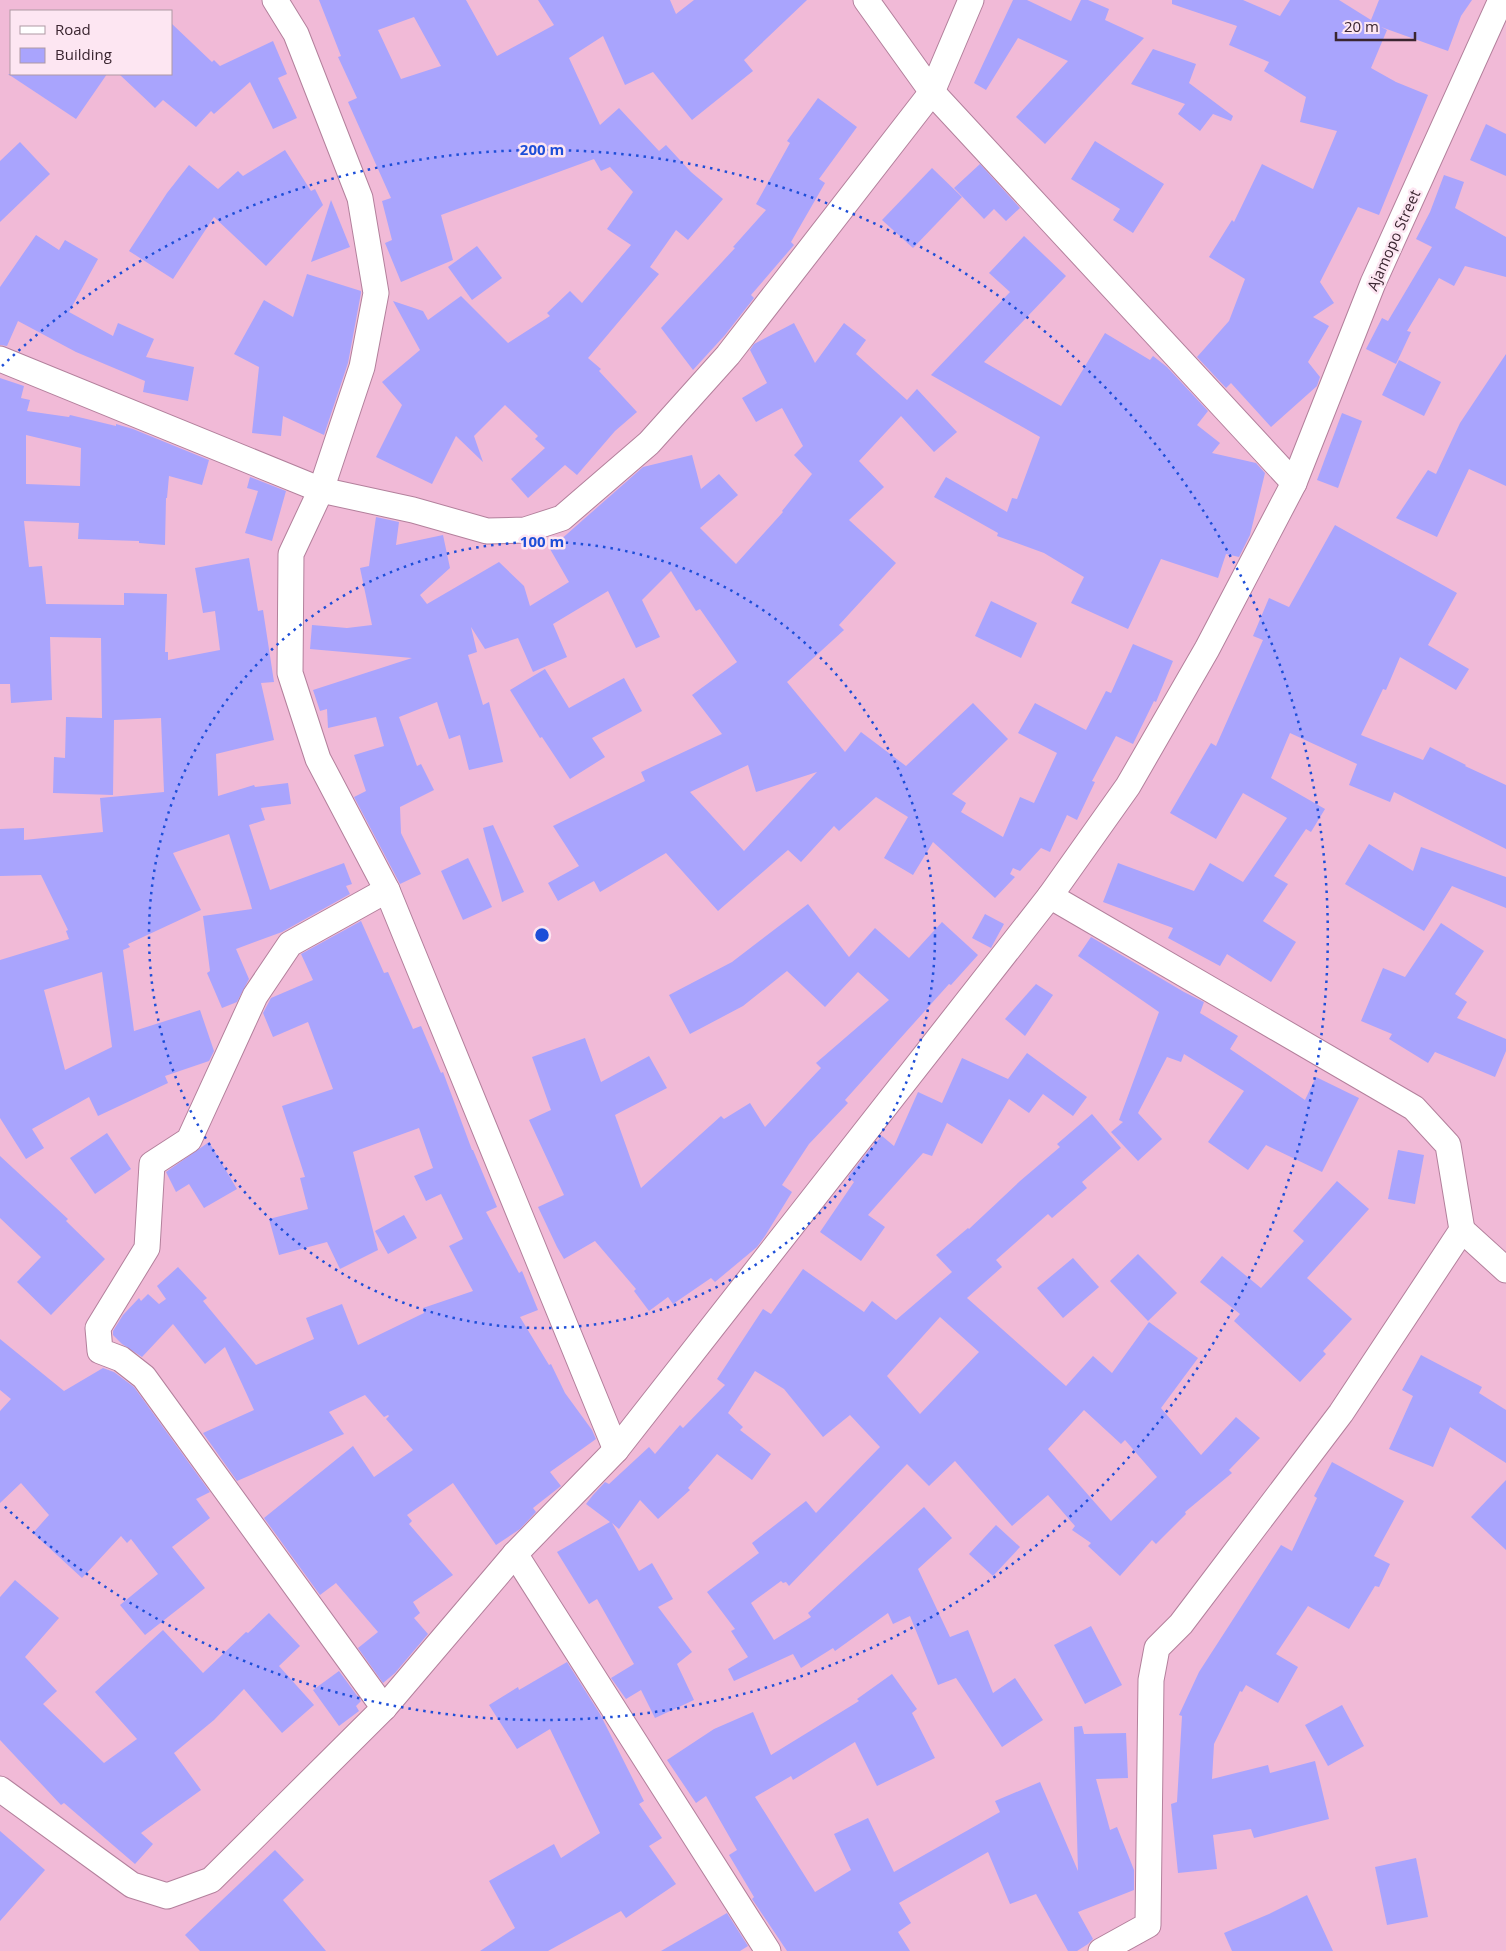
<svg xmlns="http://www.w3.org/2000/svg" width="1506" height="1951" font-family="'Open Sans',sans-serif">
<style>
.building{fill:#a9a4fd;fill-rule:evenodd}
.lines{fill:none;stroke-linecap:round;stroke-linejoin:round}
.minor-casing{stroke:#b3809c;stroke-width:27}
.minor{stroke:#fff;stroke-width:25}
.ring{fill:none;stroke:#1d4ed8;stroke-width:2.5;stroke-dasharray:2.5 5}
.labels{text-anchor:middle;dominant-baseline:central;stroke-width:5;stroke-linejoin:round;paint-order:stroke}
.street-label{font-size:15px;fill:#3a2530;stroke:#fde6f2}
.centre{fill:#1d4ed8;stroke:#fde6f2;stroke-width:2.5}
.ring-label{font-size:15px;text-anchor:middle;font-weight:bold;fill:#1d4ed8;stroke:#fde6f2;stroke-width:5;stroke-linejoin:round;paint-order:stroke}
</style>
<rect width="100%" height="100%" fill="#f1bad7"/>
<g class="building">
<path d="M319,0H466L497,56L554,25L538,0H670L676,14L694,0H807L744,60L753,71L692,120L653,72L625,85L603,36L569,58L600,125L619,108L659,151L666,145L691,172L723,199L688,240L676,230L650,267L659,274L588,358L601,369L599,371L637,412L615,431L577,475L565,465L528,498L511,479L545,448L535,439L538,436L505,405L474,436L483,462L456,436L432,484L376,457L402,405L382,382L420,350L393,301L423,311L428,320L461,296L508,343L550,316L547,313L570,291L582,303L631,245L607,229L633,192L610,167L601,171L594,159L441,215L453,260L401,282L385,243L392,240L382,201L391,198L348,102L357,98L338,57L341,56ZM414,17L441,66L401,79L378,30Z"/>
<polygon points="1013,0 1027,0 1071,21 1081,0 1088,0 1109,9 1105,20 1144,38 1045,144 1016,117 1068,61 1018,38 986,90 974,83"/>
<polygon points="1172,0 1243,0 1280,16 1290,0 1339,0 1371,20 1379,0 1472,0 1461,16 1448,51 1381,27 1387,30 1371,68 1396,82 1428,95 1379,215 1358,207 1320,282 1334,303 1313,317 1329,326 1308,362 1320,377 1317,386 1271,427 1231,383 1226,388 1197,357 1229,321 1245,279 1209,257 1232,220 1234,222 1262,164 1313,189 1337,131 1300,122 1306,97 1264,71 1269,62 1229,45 1237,26 1172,4"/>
<polygon points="171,23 212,62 214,60 220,66 273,41 287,74 278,78 297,118 273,129 250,82 214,114 211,111 196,127 163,100 155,108 119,74 171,74"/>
<polygon points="1153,49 1196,64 1189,83 1233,116 1231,121 1213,114 1200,131 1178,114 1185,104 1131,84"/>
<polygon points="8,74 107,74 76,119"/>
<polygon points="818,98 857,127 819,179 825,183 791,242 794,245 751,295 754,298 725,335 693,370 661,328 735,248 733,247 766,210 756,204 790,143 787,141"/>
<polygon points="1486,124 1506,134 1506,176 1470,160"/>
<polygon points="1095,141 1164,184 1133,233 1113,220 1120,209 1071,179"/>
<polygon points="20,142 50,174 0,222 0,161"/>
<polygon points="285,150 311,191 315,189 323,205 266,266 214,217 173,279 129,251 167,193 189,165 218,189 238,171 243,176"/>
<polygon points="980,164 1020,208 1006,221 994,209 984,219 954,188"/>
<polygon points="932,168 962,197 913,248 882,220"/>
<polygon points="1444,175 1464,182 1455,208 1506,237 1506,277 1465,266 1454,286 1439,278 1407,331 1411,332 1396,364 1366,349 1382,318 1388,321 1432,247 1416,239 1430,212"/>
<polygon points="331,200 350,247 311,262"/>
<polygon points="36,235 59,250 65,240 98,259 69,312 113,336 118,323 154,339 146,357 194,367 188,401 143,392 145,381 76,352 18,321 7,346 0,345 0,287"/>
<polygon points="1024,236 1066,276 984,362 1061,406 1105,333 1150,360 1153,356 1167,367 1208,411 1197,425 1220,443 1212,453 1256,463 1265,473 1250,535 1239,557 1226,554 1218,578 1161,559 1128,629 1071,603 1084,577 1044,553 997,536 998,533 934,497 946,477 1007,512 1012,498 1017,499 1040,437 931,375 1010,292 989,273"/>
<polygon points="477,246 502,278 472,300 448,267"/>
<polygon points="307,274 361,291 361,293 348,363 324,435 283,416 281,436 252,433 259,367 234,354 264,300 293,317"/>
<path d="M794,323L815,363L844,323L866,340L856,354L907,400L917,389L957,432L934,452L901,416L859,461L884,487L849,520L896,563L839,625L844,630L787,682L845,752L861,732L906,766L973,703L1008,739L952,794L966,803L961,812L1003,837L1020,797L1034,803L1057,753L1018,733L1035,703L1086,730L1106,691L1111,693L1133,644L1173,661L1156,702L1154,701L1133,744L1116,736L1092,781L1095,782L1077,820L1067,815L1050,852L1041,848L1020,871L1013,868L1010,874L1015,877L995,898L933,842L913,875L884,858L908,817L876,797L839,831L834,826L801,862L788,850L718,911L666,853L600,892L594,881L558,901L548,883L579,866L553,826L645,781L641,772L722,734L692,695L737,662L700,609L696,611L671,571L642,600L660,637L636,648L608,591L553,624L567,657L533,672L518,638L485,649L471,627L477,652L468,655L483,705L489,702L503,762L469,770L460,735L449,739L437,702L399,717L417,766L421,764L434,790L400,807L401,833L421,874L400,884L354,797L366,791L354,755L384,746L376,717L328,728L327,709L320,711L313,690L412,658L310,649L312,625L347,628L372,625L360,568L369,566L376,517L399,522L396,545L443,535L450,568L420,595L427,604L499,562L524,586L530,606L569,582L550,549L643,467L692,455L701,489L719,474L738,495L700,528L736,564L783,512L782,511L812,474L794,455L803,446L782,408L756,422L742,398L767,383L750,350L754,344ZM748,765L756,792L817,772L744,851L690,792Z"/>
<polygon points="1506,354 1506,486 1469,469 1437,537 1396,518 1428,470 1436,474 1460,423"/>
<polygon points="1399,360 1441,382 1424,416 1382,395"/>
<path d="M0,378L24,386L21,398L30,400L27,411L69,417L70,415L116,426V424L133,429L209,460L202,485L169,476L167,498H166L165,545L139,543V541L78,539L79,523L24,521L29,567L42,566L46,604L124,605V593L167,594L165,652H168V660L220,650L215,611L203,613L195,568L249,558L258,611L263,610L274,682L261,683L274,740L216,754L218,796L254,785L255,787L288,783L291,804L261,808L265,820L249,825L270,890L344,863L352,884L346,886L350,894L282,932L236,949L249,979L237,1002L222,1008L207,973L210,971L203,916L252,909L249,898L229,834L173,853L201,910L128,944L130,947L123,950L134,1031L200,1010L214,1051L209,1061L165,1076L168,1083L98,1116L89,1097L32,1129L44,1148L26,1159L0,1118V960L69,939L66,931L68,930L41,875L0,876V829L24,828V840L103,832L100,798L164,792L161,718L114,720L113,795L53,793L54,757L65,758L66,717L102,718L101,638L50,637L52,700L11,703L10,684H0ZM26,435L81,448L80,486L26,484ZM102,972L112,1047L65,1070L44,990Z"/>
<polygon points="1342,413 1362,421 1338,488 1317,480"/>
<polygon points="250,477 286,491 272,541 245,533 258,491 247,488"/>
<polygon points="1335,525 1457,593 1428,645 1469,669 1456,690 1400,657 1386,690 1383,689 1361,735 1423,760 1430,747 1466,765 1465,766 1506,785 1506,849 1394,792 1390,802 1349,785 1357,764 1290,733 1271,778 1325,809 1311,832 1306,829 1274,876 1288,884 1263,921 1296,942 1271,982 1227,954 1220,966 1168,938 1173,928 1103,902 1118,863 1194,891 1210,863 1243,882 1287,818 1243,793 1216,839 1170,813 1211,743 1216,746 1263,640 1253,636 1269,598 1289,607"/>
<polygon points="991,601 1037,623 1021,658 975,636"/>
<polygon points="545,669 569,708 624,678 642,711 592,738 605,757 570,779 542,737 540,738 510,690"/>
<polygon points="493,825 524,892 502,902 483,828"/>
<polygon points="1369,844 1413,871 1421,847 1506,877 1506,908 1452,886 1424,931 1345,884"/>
<polygon points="468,858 492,907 463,920 441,871"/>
<polygon points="808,904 849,957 875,928 909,958 942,922 978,955 951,985 949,984 845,1100 848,1103 809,1144 782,1185 792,1192 765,1236 757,1247 715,1282 711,1278 673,1304 668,1297 649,1311 634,1291 636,1289 595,1241 564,1259 557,1247 538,1207 564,1195 529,1120 551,1110 532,1057 585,1038 601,1082 649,1056 667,1088 615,1115 641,1188 721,1116 724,1119 750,1103 765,1127 821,1068 816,1063 889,1000 858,972 825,1007 787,971 743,1006 690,1034 669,995 732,962"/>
<polygon points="985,914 1004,924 991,948 972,938"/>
<polygon points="361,921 384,973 388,972 413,1029 421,1026 441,1073 443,1072 472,1150 473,1150 497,1207 486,1212 519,1273 522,1271 538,1310 520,1317 549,1365 551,1364 565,1393 592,1430 596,1439 550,1472 561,1486 533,1508 536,1512 520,1529 496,1545 453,1483 407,1515 412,1521 409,1524 453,1575 413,1602 420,1613 414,1618 428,1634 395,1673 383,1683 358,1648 378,1632 336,1583 320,1595 264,1518 353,1446 374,1477 413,1450 386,1419 389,1416 388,1415 384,1417 365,1395 329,1412 344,1434 237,1481 203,1433 254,1410 225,1347 205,1364 173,1324 142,1357 122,1344 113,1335 113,1331 123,1315 139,1298 141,1301 148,1294 159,1304 166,1299 157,1286 178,1267 207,1298 203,1301 256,1365 314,1339 306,1318 342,1304 358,1345 424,1313 423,1308 473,1291 449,1246 463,1239 441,1194 426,1201 414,1176 433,1168 419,1128 353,1152 378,1250 340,1269 327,1242 279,1255 269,1219 308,1209 300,1178 305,1177 282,1106 333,1089 308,1022 273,1037 263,1013 271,998 313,980 301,954"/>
<polygon points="1441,923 1484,951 1455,994 1467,1002 1457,1018 1506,1039 1506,1051 1495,1077 1435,1052 1428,1063 1389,1039 1392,1034 1361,1021 1383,968 1405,977"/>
<polygon points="1091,937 1184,992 1204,1002 1200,1013 1238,1036 1230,1049 1305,1100 1316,1077 1359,1098 1322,1172 1266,1145 1248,1170 1208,1142 1244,1091 1184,1054 1181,1062 1167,1057 1138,1113 1162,1139 1138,1161 1111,1132 1123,1122 1119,1120 1159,1012 1078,956"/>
<polygon points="1036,984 1053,995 1025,1036 1005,1019"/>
<polygon points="1027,1053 1087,1097 1073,1116 1043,1094 1029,1113 1009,1099 982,1144 947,1123 932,1156 923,1153 868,1215 885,1227 861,1261 820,1232 854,1182 848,1177 869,1150 882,1136 894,1146 918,1092 942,1103 962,1058 1008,1079"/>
<path d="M1092,1114L1121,1148L1082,1182L1087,1188L1052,1218L1048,1214L996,1260L1002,1267L967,1298L1066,1386L1093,1356L1112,1373L1149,1322L1198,1358L1161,1408L1201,1455L1236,1417L1260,1438L1229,1470L1232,1473L1185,1512L1186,1514L1156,1544L1152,1540L1120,1576L1088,1546L1091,1543L1072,1530L1075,1526L1048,1495L1012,1526L955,1461L929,1486L907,1464L789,1586L786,1582L783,1583L781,1581L751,1603L774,1640L811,1617L808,1613L924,1507L952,1538L918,1569L950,1637L968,1630L993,1693L1015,1678L1043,1720L1002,1747L956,1678L938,1685L910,1616L893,1624L888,1613L835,1651L833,1648L801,1668L793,1654L734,1681L728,1669L748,1657L731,1631L735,1629L707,1592L759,1553L752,1543L806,1501L816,1513L880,1447L850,1415L823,1437L784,1389L755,1371L728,1413L743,1427L740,1430L771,1454L752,1480L717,1454L688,1488L690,1490L658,1519L640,1500L619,1529L612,1523L639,1571L652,1563L673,1599L658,1607L692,1652L677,1664L694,1700L655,1718L641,1690L626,1699L611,1678L634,1664L597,1599L589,1604L557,1552L610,1522L586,1504L593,1495L605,1482L609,1484L649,1447L655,1454L680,1425L683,1428L725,1385L717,1379L763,1309L771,1314L803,1269L864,1312L872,1301L896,1320L952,1272L936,1255L968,1228L969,1229L1020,1181L1060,1147L1057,1144ZM940,1317L979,1352L920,1414L887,1376ZM1084,1410L1121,1444L1125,1440L1157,1477L1111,1521L1048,1449Z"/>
<polygon points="107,1133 131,1169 95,1194 70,1158"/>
<polygon points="209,1142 237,1189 204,1208 189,1184 176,1192 166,1172"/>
<polygon points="1398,1150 1424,1155 1415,1204 1388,1199"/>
<polygon points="0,1156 68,1219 66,1221 105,1259 51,1315 17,1282 41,1257 0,1218"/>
<polygon points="1337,1181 1369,1209 1307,1278 1352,1319 1323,1351 1326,1354 1300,1382 1234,1321 1240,1314 1200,1282 1222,1256 1261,1288 1304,1241 1293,1231"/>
<polygon points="404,1215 417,1238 388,1254 375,1231"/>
<polygon points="1138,1254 1177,1293 1148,1321 1110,1281"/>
<polygon points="1073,1258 1099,1287 1063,1318 1037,1288"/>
<polygon points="0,1339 64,1391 103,1368 114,1372 134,1387 210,1492 196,1499 210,1518 172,1547 205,1588 145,1635 120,1605 158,1574 131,1539 127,1543 121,1536 82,1578 33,1533 49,1515 21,1483 0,1503 0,1411 11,1399 0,1390"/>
<polygon points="1421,1355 1482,1387 1479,1393 1506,1410 1506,1463 1450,1427 1433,1467 1389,1449 1413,1396 1402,1390"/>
<polygon points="1332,1462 1404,1501 1374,1556 1390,1564 1379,1587 1375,1586 1349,1629 1308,1606 1276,1654 1298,1667 1278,1703 1246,1685 1242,1692 1240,1691 1214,1744 1212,1779 1268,1765 1270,1773 1315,1761 1329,1819 1254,1838 1251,1829 1213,1835 1217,1869 1178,1873 1171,1804 1177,1802 1182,1716 1179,1715 1199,1672 1281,1545 1292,1551 1317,1498 1314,1496"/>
<polygon points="1506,1480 1506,1550 1471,1517"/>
<polygon points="996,1525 1020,1547 993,1576 969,1554"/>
<polygon points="15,1580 59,1618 25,1657 57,1691 43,1704 104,1763 137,1739 95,1692 163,1630 203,1673 246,1632 248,1633 269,1613 300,1646 279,1666 314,1705 282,1733 244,1689 214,1720 174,1753 201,1790 141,1833 153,1844 135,1864 64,1803 61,1805 0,1740 0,1597"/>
<polygon points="1091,1626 1122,1685 1085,1704 1054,1645"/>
<polygon points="567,1662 600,1714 644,1801 639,1804 662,1838 649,1846 676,1884 626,1918 621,1911 548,1951 480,1951 515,1928 489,1881 554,1844 561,1858 600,1833 550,1729 517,1749 489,1705 518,1687 519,1690"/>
<polygon points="339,1671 361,1701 356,1706 359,1711 339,1726 313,1690"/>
<polygon points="892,1674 917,1709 912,1713 935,1758 877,1786 855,1742 793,1780 791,1776 755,1797 815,1892 851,1870 834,1834 868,1818 894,1872 1000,1812 995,1801 1040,1782 1078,1871 1074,1727 1082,1726 1084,1734 1126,1733 1128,1778 1096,1779 1110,1830 1117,1827 1134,1870 1134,1890 1078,1912 1093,1939 1088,1944 1077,1951 1068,1951 1036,1894 1010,1904 988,1852 899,1903 911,1923 898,1932 910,1951 787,1951 752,1899 754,1897 729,1855 737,1850 706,1796 696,1803 667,1760 714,1729 753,1712 771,1755 859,1701 857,1699"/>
<polygon points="1342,1705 1364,1746 1328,1766 1305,1725"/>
<polygon points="0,1831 45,1870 0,1921"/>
<polygon points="275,1850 304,1880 283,1900 326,1951 200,1951 185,1935"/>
<polygon points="1416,1858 1428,1917 1387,1925 1375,1867"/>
<polygon points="1307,1895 1333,1951 1232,1951 1224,1933 1269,1914"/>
<polygon points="727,1913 748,1946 740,1951 661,1951"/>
</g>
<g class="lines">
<defs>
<g id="minor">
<polyline points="275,0 296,34 360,198 376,293 362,367 321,490 291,554 290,673 318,759 387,890 616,1450"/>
<polyline points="866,0 932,92 1294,483"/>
<polyline points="0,359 321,490 413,510 487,531 525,530 562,518 649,443 728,355 932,92 971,0"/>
<polyline points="1050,896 1414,1108 1448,1145 1462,1230 1341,1413 1181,1624 1157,1648 1151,1680 1148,1925 1101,1951"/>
<polyline points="1462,1230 1506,1270"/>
<polyline points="515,1554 768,1951"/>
<polyline points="384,1708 144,1377 121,1359 100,1351 98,1328 147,1248 152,1164 189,1140 255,996 290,944 387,890"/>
<polyline points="0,1789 132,1885 167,1896 211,1880 384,1708 515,1554 616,1450 1050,896 1128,786 1207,649 1294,483 1373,283 1501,0"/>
</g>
</defs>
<use href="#minor" class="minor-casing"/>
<use href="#minor" class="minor"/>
</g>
<g class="ring">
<circle cx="542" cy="935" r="393"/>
<path d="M2 366A785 785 0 1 1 2 1504"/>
</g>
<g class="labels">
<g class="street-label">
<text transform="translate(1393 240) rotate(-66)">Ajamopo Street</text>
</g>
</g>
<circle cx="542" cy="935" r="8" class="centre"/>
<g class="ring-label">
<text x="542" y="155">200 m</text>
<text x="542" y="547">100 m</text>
</g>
<rect x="10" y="10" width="162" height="65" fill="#fde6f2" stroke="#af99a4"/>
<rect x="20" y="26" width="25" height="8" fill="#ffffff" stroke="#af99a4"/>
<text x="55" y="35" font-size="15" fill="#3a2530">Road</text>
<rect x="20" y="48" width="25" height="15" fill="#a9a4fd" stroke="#af99a4"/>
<text x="55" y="60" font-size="15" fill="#3a2530">Building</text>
<path d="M1336 32v8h79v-8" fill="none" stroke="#3a2530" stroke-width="2.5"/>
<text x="1344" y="32" font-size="15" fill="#3a2530" stroke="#fde6f2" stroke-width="4" paint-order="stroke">20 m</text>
</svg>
